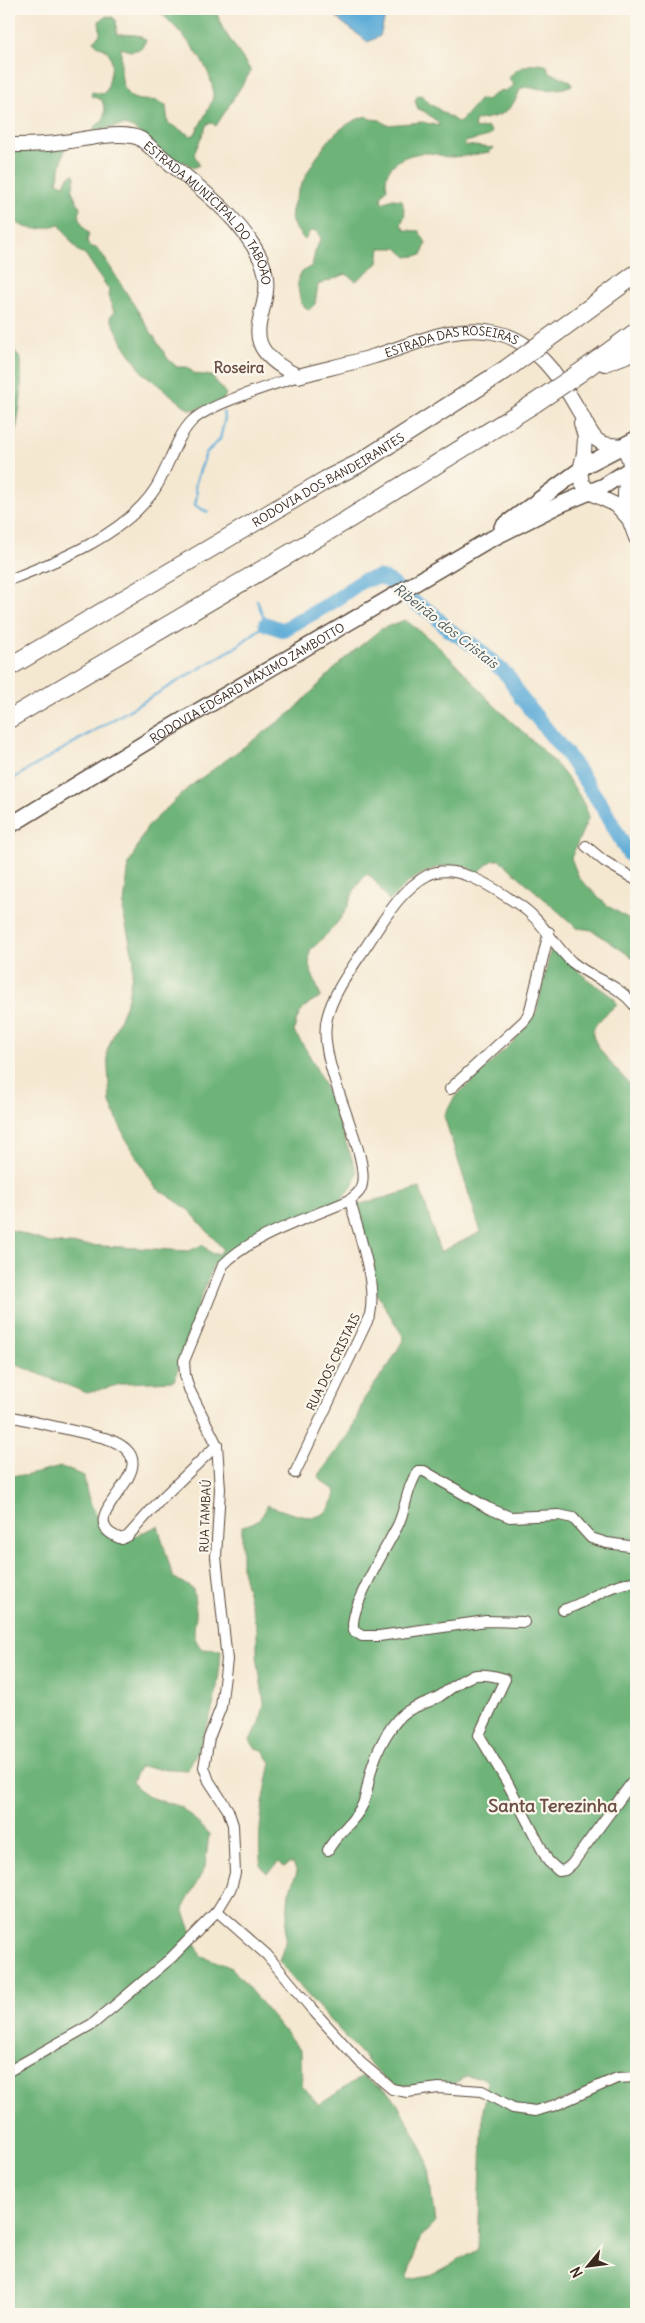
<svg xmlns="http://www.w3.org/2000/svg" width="645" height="2323" font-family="Delius,sans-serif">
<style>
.forest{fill:#6eb479;stroke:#546f4c}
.water{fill:#5dacd7;stroke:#4c6b7a}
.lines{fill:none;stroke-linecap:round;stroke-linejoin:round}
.stream{stroke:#5dacd7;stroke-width:2.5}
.river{stroke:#5dacd7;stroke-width:15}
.street-casing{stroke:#574639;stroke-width:12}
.secondary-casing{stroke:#574639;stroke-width:16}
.primary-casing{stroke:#574639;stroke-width:18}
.highway-casing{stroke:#574639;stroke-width:20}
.street{stroke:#fff;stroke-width:10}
.secondary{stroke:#fff;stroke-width:14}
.primary{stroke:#fff;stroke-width:15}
.highway{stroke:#fff;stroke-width:18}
.highway-bridge-casing{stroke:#574639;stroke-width:20;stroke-linecap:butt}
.highway-bridge{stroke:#fff;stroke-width:18}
.labels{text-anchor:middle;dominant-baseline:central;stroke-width:4.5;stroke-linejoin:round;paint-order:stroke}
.street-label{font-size:12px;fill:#3b2a1e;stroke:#fbf7ec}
.water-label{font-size:14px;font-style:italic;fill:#47585f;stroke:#fbf7ec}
.quarter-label{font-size:15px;font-weight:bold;fill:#6d5045;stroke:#fbf7ec}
.district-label{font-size:18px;font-weight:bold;fill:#6d5045;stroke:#fbf7ec}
</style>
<rect width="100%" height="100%" fill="#fbf7ec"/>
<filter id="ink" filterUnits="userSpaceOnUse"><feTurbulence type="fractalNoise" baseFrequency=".02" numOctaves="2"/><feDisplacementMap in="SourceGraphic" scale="10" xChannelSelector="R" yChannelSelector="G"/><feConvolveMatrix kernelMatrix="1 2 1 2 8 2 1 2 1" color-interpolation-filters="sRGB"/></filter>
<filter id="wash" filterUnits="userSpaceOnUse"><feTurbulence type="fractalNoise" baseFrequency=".0096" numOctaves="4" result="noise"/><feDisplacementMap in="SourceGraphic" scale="20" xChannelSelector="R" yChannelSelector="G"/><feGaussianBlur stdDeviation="1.12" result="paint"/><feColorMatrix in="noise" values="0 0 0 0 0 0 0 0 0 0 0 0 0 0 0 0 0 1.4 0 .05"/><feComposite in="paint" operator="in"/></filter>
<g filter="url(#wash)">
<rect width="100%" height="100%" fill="#f5e8d1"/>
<g class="forest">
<path d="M156,9H215L223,29L251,71L216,126L212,123L207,124L194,154L199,165L193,168L185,162L176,163L133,128L124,125L94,131V127L103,121L105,111L102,100L91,96L92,92L102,94L107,90C109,79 116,60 107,51C102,47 97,47 94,41L100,34L99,21L107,16L112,17L116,20L117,34L137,35L146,40L141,49L131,51L121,48C122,66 116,98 141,100C153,101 155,98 166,106L168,123L191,136L195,134C199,125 213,104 213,95C214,65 178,28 156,9Z"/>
<path d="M540,63L547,66L549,72L570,81L572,85C558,92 540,89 525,87L520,89C512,113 500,117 476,120L474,127L477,129L488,127L492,132L489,136L465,142L464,145L494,148L490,152C478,154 465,156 452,157C443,158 435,152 426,153C406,153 381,165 387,188L381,197L382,203L393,199L402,200L405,215L401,224L405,230L419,231L426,243L422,255L407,257L397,248H380L378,263L356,281L346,274L318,285L315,304L309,310L301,304C298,285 292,275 312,266L315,252L321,238L316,231H310L305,240L303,238C300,233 294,228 292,222C286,204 321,145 336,133C345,125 355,119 367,116L370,119L380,120L387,125L422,122L439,126L437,121C430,117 426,111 418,109L415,101L418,95L423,96L429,103L459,123L480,99L486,100L501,90L505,91L514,85L509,78C516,67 528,65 540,63Z"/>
<path d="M65,148L57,182L64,185L67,178L74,174L75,178L72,191L80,207C78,217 81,225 89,233L87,241L89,246L96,248L102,254L168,359L177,367H187L195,374L212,376L226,394L223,400L198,409L190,410L143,373L124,345L110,317L114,312L108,296L109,290L85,254L78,251L59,224C39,231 25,232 9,216V152Z"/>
<polygon points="9,343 21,360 21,398 16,433 9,444"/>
<path d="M405,620C426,635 445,652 462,670C474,682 484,696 496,707C531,741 571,769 589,816L571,858L579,878L608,906L631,920L636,919V960L592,930L577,928L500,860H493L477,873C458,858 431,867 412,880C403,885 397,895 389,901L373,878L367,874C355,883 353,895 347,908C339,923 323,939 310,950L309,966L321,997C305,1003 296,1014 294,1032C325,1073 338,1124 357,1172L353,1185L341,1201L237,1247L214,1263L194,1316L174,1381L125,1383L87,1393L9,1362V1229L50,1243L189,1251L202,1245L213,1254H219L223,1249L188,1209L155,1187L125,1137L110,1103L107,1051L128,998L134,960L123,912L129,864L147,827L189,787L292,712L343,660L381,629Z"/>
<path d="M555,947L587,979L614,998L617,1004C610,1011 596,1021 593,1030C589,1044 627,1081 636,1090V2074L535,2110L513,2106L485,2090L487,2081L481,2077L466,2076L454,2084L398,2086L382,2077L303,1990L279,1961L285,1943L289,1892L297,1872L293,1863H289L284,1867L279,1862L267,1873L261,1867C256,1833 264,1796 271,1763L263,1750L255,1748L250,1740L260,1723L264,1703L257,1656V1628L242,1570V1526C255,1523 264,1519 266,1505C294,1513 328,1533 336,1491L318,1478L321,1472L351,1432L364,1399L391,1362L404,1338L374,1289L355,1210L357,1205L420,1188L440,1252L481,1232L444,1116L454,1098L513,1042L536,1013L551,949Z"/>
<path d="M61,1467L84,1476C88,1509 98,1519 120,1542L158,1526L173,1577L193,1589C194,1596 195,1603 196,1610C197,1625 188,1633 202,1649L221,1650C219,1691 209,1734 187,1770L139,1767L132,1782L146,1796L181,1807L209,1834L205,1867L183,1909L200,1955L232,1968L301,2051L302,2085L319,2105L362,2076L392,2095L411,2127L427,2159L435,2224L421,2236L408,2274L409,2280L430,2276L478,2250L483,2110L486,2097L536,2113L618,2080L636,2078V2314H9V1475L24,1476Z"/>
</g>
<polygon class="water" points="330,9 387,9 380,36 368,42 339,20"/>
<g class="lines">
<g class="stream">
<polyline points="208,512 195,506 197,494 195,485 206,453 220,439 225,418 223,412"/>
<polyline points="9,781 236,647 266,624 257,600"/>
</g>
<polyline class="river" points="266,624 283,630 331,603 362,581 379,577 388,580 415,603 432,613 449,630 476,647 508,676 521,698 569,757 604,809 628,853 636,860"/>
</g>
</g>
<g filter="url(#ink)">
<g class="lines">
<defs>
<g id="street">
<path d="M9,580C58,561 125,535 155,489C168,469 176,436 193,420C214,402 271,386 298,376"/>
<polyline points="586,846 604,861 636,880"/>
<polyline points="450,1089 524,1021 529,1014 549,932"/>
<path d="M9,1416L105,1438C185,1465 59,1517 122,1539L128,1536L162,1498L217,1445"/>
<path d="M295,1473L370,1315C377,1280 358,1234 350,1200"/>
<path d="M563,1610C591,1602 606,1583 636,1582"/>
<path d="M524,1622L486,1621L379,1636H362L354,1631C346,1612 388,1545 398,1525C406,1508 407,1486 418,1471H424L488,1508L510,1517L559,1515L573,1518L591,1538L607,1543L636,1547"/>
<path d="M328,1850C337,1833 355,1822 363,1804C367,1794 368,1782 371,1771C376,1752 388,1728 402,1715C412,1706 429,1703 440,1696C467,1677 471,1669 505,1679L479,1735L507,1782L548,1861L559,1871L565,1870L572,1864L636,1777"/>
<polyline points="217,1911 267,1955 311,2008 360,2062 392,2089 407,2092 439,2088 482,2091 513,2108 535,2111 556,2105 617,2078 636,2077"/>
<path d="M9,2071L94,2023L171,1958L217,1911L231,1888L235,1873L233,1825L228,1810L209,1781L204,1767L209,1738L221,1707L227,1660L216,1557L220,1489L217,1445L189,1389L185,1375L184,1361L223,1265C250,1236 312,1217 350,1200C353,1197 358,1194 360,1190C376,1159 315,1066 327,1018C334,989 356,963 371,939C386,916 403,888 428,875C457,861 496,890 518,904C544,921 552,944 572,962C594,980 616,982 636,1007"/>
</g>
<g id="secondary">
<path id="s1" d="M9,145C25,145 40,145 56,143C80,141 120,129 141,139C182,176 237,209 261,260C284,311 221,338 298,376C323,369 350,364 375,356C414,345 451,324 493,332C534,339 560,377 579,411C585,420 589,433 597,440C604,446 613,445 622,446C638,469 625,472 625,495C624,509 631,524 636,538"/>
<polyline points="581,423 585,437 584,453 580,470 582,483 591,493 616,505 629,519"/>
</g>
<g id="primary">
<polyline points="502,527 588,464 636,439"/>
<path id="s2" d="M9,826L166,730L485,542L559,505L604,486L636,465"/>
</g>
<g id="highway">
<polyline points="557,332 636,274"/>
<polyline points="605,362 636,350"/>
<polyline points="578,374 636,332"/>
<path id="s3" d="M9,667L326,480L358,464L505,370"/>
<polyline points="9,719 347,520 535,403"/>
</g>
</defs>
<use href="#street" class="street-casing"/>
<use href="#secondary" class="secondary-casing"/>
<use href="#primary" class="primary-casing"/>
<use href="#highway" class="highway-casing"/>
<use href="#street" class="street"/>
<use href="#secondary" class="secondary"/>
<use href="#primary" class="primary"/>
<use href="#highway" class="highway"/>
<defs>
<g id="highway-bridge">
<polyline points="505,370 557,332"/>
<polyline points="535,403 578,374"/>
</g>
</defs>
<use href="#highway-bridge" class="highway-bridge-casing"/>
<use href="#highway-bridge" class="highway-bridge"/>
</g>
</g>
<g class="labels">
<g class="street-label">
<text stroke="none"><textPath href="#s1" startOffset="235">ESTRADA MUNICIPAL DO TABOÃO</textPath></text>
<text stroke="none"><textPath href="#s1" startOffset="600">ESTRADA DAS ROSEIRAS</textPath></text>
<text stroke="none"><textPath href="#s3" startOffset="370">RODOVIA DOS BANDEIRANTES</textPath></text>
<text stroke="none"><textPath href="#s2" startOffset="278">RODOVIA EDGARD MÁXIMO ZAMBOTTO</textPath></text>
<text transform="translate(333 1362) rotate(-64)">RUA DOS CRISTAIS</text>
<text transform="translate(205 1516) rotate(-88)">RUA TAMBAÚ</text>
</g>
<g class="water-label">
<text transform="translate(446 626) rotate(38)">Ribeirão dos Cristais</text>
</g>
<g class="quarter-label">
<text x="239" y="367">Roseira</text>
</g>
<g class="district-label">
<text x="553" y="1805">Santa Terezinha</text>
</g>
</g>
<rect width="645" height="2323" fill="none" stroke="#fbf7ec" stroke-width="30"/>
<g transform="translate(588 2266) rotate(241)" stroke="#fbf7ec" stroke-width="4" paint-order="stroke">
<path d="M0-4L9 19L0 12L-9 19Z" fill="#3b2a1e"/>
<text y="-8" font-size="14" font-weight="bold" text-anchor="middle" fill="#3b2a1e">N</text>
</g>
</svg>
